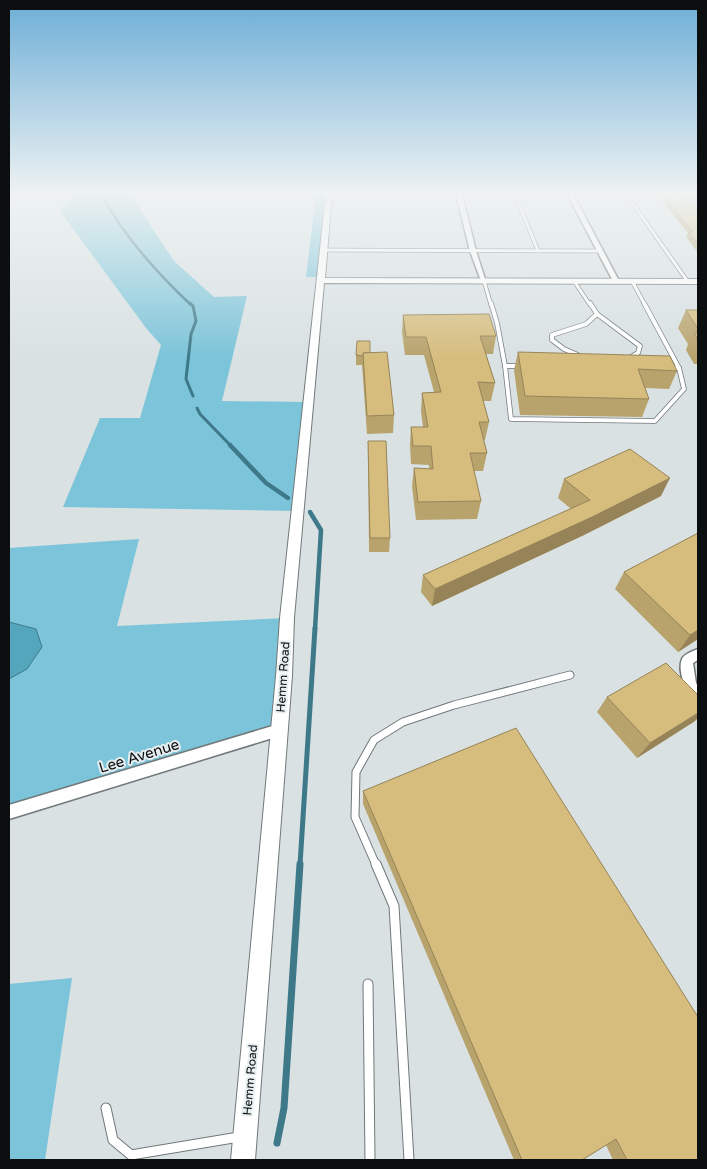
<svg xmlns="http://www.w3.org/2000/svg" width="707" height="1169" font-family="'Varela Round',sans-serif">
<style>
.green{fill:#7cc4d9}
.water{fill:#54a6bd;stroke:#3e7989}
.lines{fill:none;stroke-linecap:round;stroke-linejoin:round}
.stream-far4{stroke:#3e7989;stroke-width:2.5}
.stream-far3{stroke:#3e7989;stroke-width:3}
.stream-far2{stroke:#3e7989;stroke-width:4.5}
.stream-far1{stroke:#3e7989;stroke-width:5}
.stream{stroke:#3e7989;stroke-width:7}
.service-far3-casing{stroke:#70787a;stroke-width:4.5}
.service-far2-casing{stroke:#70787a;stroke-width:5.5}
.service-far1-casing{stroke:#70787a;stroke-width:9}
.service-casing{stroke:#70787a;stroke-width:11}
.minor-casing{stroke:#70787a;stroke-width:3}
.tertiary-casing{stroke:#70787a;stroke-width:2}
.service-far3{stroke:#fff;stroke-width:3}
.service-far2{stroke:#fff;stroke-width:4}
.service-far1{stroke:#fff;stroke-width:7}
.service{stroke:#fff;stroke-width:9}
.minor{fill:#fff;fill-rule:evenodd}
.tertiary{fill:#fff;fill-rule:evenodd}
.wall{fill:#b8a36c}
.shaded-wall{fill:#968458}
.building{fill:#d6bd7e;stroke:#968458}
.labels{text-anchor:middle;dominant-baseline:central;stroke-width:4;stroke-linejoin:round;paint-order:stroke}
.street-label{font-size:12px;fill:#0c0f10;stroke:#e6eef0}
.near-street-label{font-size:15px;fill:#0c0f10;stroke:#e6eef0}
</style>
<rect width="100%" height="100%" fill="#d9e1e3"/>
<g class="green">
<polygon points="73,194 130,194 174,261 214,297 247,296 222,401 308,402 297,511 63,507 100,418 140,418 161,345 146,328 60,211"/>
<polygon points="316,194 329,194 320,277 306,277"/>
<polygon points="139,539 117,626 287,618 279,730 9,812 9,679 27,669 36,629 9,622 9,548"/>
<polygon points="72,978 45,1160 9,1160 9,984"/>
</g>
<polygon class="water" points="9,622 36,629 42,647 27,669 9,679"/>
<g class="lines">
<path class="stream-far4" d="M101,194C123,235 157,273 191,305"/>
<g class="stream-far3">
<polyline points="190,303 193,306 196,321 191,334 186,379 193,396"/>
<polyline points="197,408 200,414 231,446"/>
</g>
<g class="stream-far2">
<polyline points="230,445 266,483 288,498"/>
<polyline points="310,512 321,530 315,629"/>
</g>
<polyline class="stream-far1" points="300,865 315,628"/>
<polyline class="stream" points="277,1143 284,1108 300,864"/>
<defs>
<g id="service-far3">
<polyline points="515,194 538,251"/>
<polyline points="626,194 688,282"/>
<polyline points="323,250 600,251"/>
<polyline points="484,281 491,305"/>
<polyline points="574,281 590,305"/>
<polyline points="632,281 645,305"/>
</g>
<g id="service-far2">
<polyline points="491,303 497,323 505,366 523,366"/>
<polyline points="590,303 597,314 640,346 638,353 631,357"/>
<polyline points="644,303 679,368 670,368"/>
<polyline points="578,355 564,349 552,340 552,335 586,324 597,314"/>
<polyline points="505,366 511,419 655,421 684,389 679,368"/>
</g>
<polyline id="service-far1" points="376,865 355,817 356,772 374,740 403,722 454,705 570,675"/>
<g id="service">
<polyline points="376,864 394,906 409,1160"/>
<polyline points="368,984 370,1160"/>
<polyline points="106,1108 113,1140 131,1155 239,1137"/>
</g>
<g id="minor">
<polygon points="456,194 462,194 476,251 486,282 481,281 470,251"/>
<polygon points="567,194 573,194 619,281 618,282 613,281"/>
<path d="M698,649V660L693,663L696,683L698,686V701C686,696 677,670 682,659C684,654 693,651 698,649Z"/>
<polygon points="279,724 284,726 286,730 284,734 279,736 9,819 9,805"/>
</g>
<polygon id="tertiary" points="326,194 332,194 325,278 698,279 698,284 324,283 294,618 292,676 255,1160 231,1160 276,676 280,618"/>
</defs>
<use href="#service-far3" class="service-far3-casing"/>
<use href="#service-far2" class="service-far2-casing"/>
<use href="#service-far1" class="service-far1-casing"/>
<use href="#service" class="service-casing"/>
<use href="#minor" class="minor-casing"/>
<use href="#tertiary" class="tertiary-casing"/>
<use href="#service-far3" class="service-far3"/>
<use href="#service-far2" class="service-far2"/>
<use href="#service-far1" class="service-far1"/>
<use href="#service" class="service"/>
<use href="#minor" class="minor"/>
<use href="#tertiary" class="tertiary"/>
</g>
<g class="wall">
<polygon points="656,194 685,194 697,208 698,209 698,253 686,237 688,233"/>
<polygon points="689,194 698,194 698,205"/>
<polygon points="686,310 698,310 698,364 694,364 686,350 688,344 678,328"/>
<polygon points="403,315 496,336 493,354 486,354 495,383 491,401 483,401 489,422 485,440 484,440 487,453 483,471 474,471 481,501 477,519 416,520 412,486 414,468 429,469 429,465 411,464 410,445 411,427 423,427 421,411 422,393 434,392 424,355 405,355 402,332"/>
<polygon points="518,352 677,371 669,389 645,388 649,399 642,417 520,415 514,370"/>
<polygon points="370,353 394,415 393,433 367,434 362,365 356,365 356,355"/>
<polygon points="368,441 390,538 389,552 369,552"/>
<polygon points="564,479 661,496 584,535 432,606 421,592 423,575 571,509 558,498"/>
<polygon points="624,572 698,639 678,652 615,589"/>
<polygon points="607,697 695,721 637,758 597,712"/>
<polygon points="363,791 698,1160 613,1160 606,1145 582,1160 514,1160 363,804"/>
</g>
<g class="shaded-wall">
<polygon points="670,478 661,496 584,535 432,606 435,589"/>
<polygon points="698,630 698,639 678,652 690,635"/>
<polygon points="698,713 698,718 695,721 637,758 650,743"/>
</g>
<g class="building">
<polygon points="662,194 685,194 697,208 698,209 698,244 688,232 693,232"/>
<polygon points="686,310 698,310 698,329"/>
<polygon points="489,314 496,336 480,336 495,383 478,382 489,422 479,422 487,453 470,453 481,501 418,502 414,468 433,469 431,446 413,446 411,427 428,427 422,393 441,392 426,337 406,337 403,315"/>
<polygon points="694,333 698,333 698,340"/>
<polygon points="357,341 370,341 370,353 363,353 363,356 356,355"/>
<polygon points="387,352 394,415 367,416 363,353"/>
<polygon points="518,352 670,356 677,371 638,369 649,399 525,396"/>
<polygon points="368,441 386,441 390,538 370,538"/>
<polygon points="630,449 670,478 592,517 435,589 423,575 590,500 564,479"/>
<polygon points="698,533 698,630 690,635 624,572"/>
<polygon points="666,663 698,695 698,713 650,743 607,697"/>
<polygon points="516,728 698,1017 698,1160 627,1160 616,1139 582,1160 522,1160 363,791"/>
</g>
<linearGradient id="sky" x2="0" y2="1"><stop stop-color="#6daed7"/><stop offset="0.54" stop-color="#eef2f2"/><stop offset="1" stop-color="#eef2f2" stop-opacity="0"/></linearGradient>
<rect width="707" height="358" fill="url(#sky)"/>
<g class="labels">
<g class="street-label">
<text transform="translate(283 677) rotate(-86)">Hemm Road</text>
<text transform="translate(250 1080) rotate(-85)">Hemm Road</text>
</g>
<g class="near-street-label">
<text transform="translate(139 756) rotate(-17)">Lee Avenue</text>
</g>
</g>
<rect width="707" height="1169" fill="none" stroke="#0c0f10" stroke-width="20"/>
</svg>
